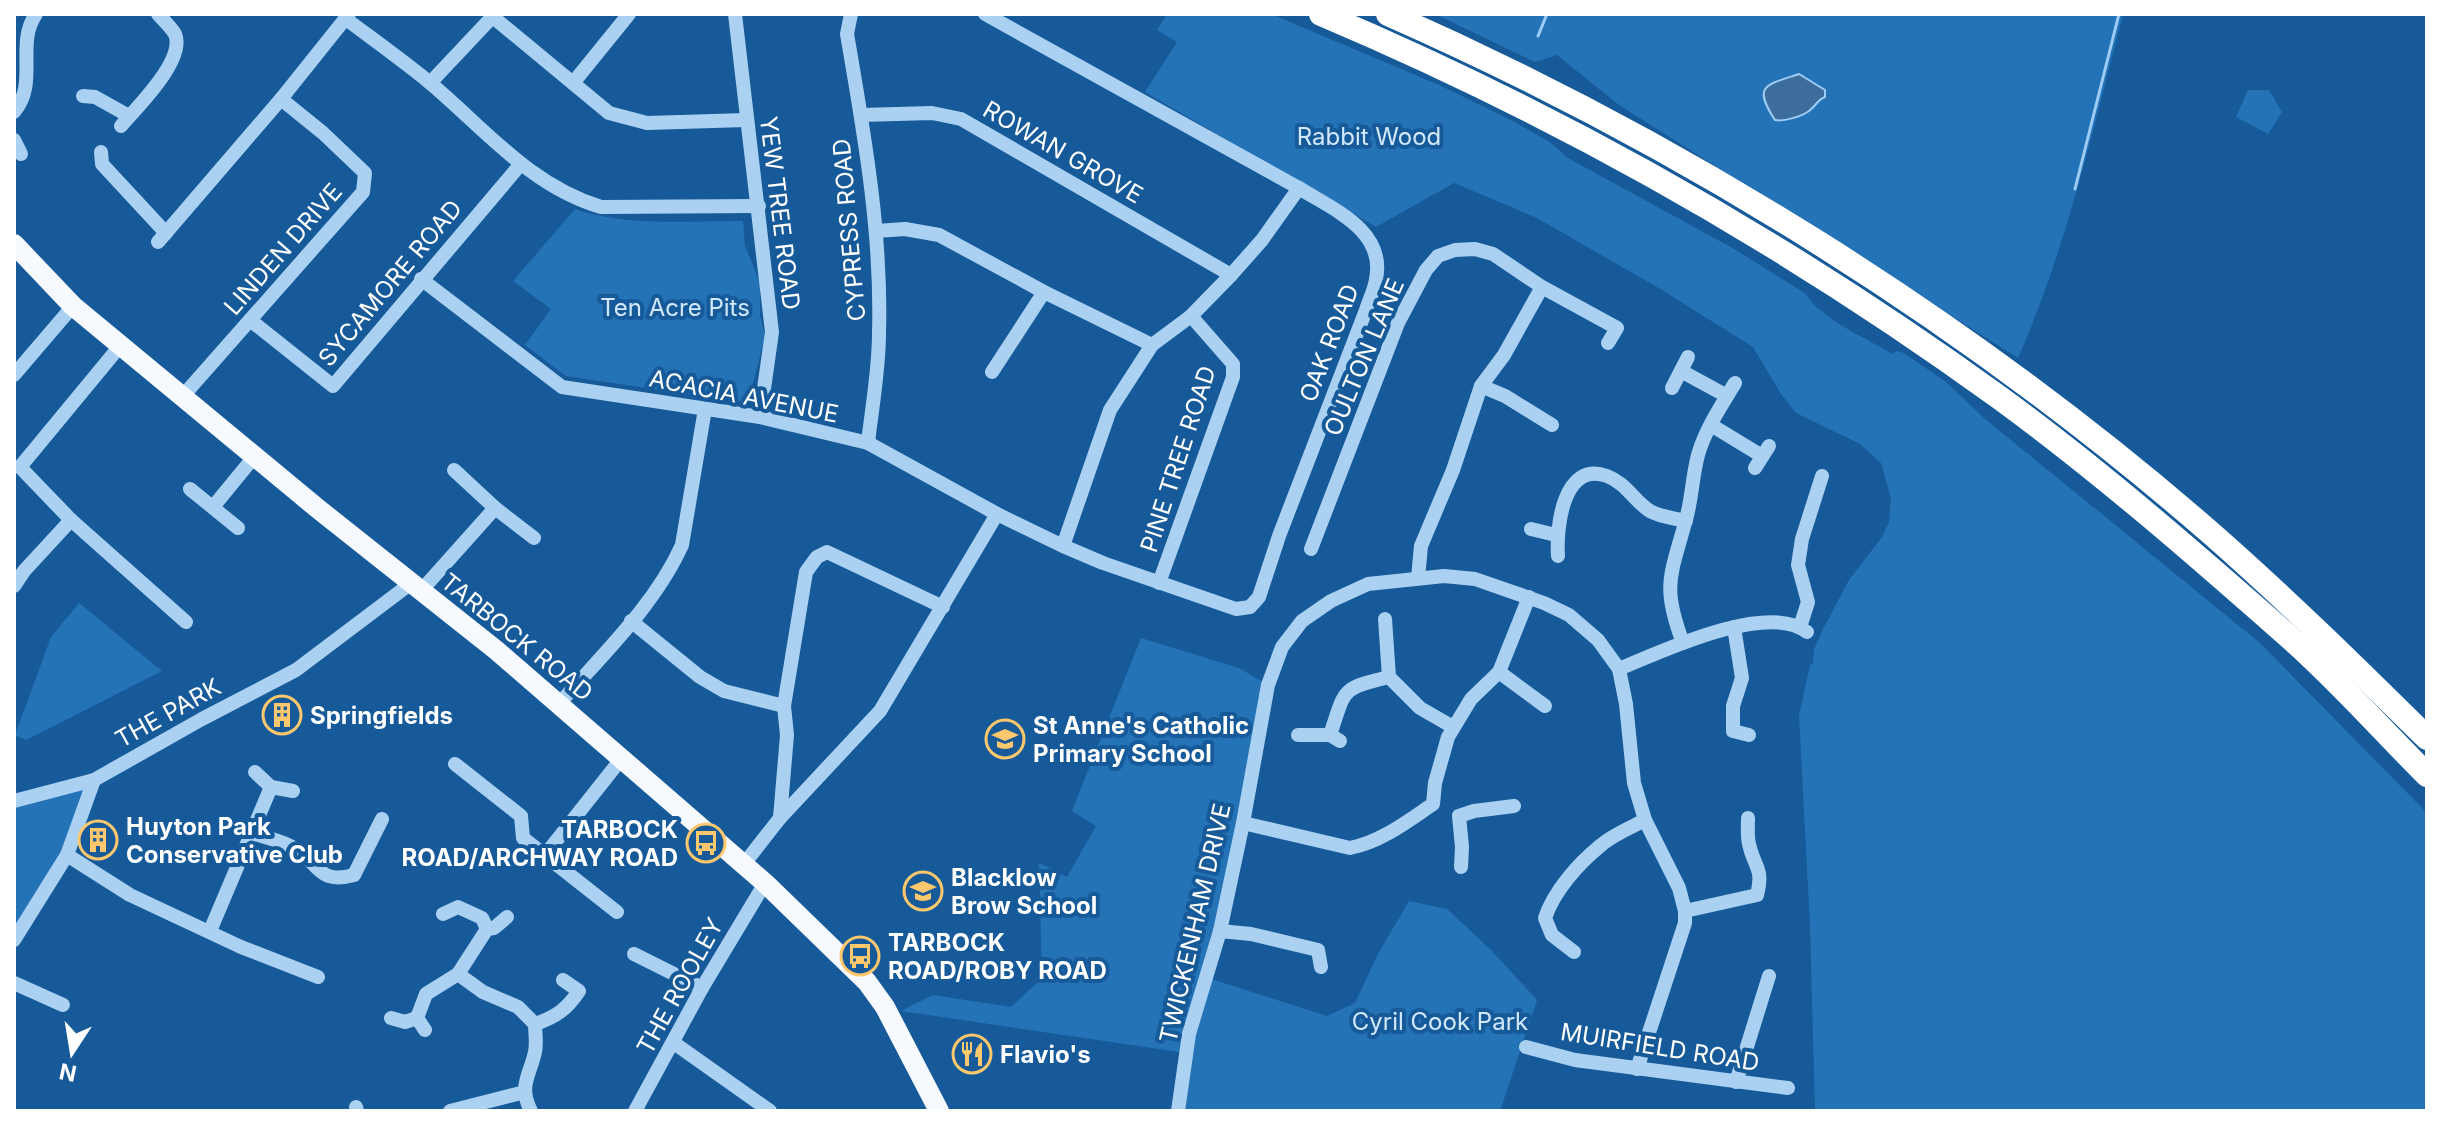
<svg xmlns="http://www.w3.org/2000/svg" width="2441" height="1125" font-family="Inter,sans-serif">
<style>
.green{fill:#2573b7;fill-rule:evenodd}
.water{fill:#3d6d9b;stroke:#9dcdf5;stroke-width:2}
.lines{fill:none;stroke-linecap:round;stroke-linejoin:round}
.stream{stroke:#9dcdf5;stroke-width:3}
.minor{stroke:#aad1f2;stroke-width:14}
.major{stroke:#f6faff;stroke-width:20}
.highway{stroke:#fff;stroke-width:24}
.labels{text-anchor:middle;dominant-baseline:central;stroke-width:8;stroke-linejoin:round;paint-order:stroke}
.park-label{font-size:24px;fill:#d2e9fd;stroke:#165a9a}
.street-label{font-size:24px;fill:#fff;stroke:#165a9a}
.poi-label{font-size:24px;font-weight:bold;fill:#fff;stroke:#165a9a;text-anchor:start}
</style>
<rect width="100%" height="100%" fill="#165a9a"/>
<g class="green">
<path d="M1167,14H1271L1439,85L1513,121L1551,143L1568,158L1736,250L1806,294C1818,317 1869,340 1893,354L1896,351L1904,353L1946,382L1984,418L2260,643L2427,813V1111H1815L1810,925L1799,715L1810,665L1813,664L1814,649L1822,631L1849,580L1882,537L1889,522L1891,498L1881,463L1860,444L1796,413L1781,394L1753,347L1662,290L1537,218L1454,183L1376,227L1145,92L1177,42L1157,30Z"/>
<path d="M1435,14H2123C2093,130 2066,249 2018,358L1619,105L1557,55L1535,62ZM1799,74L1825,90V96L1818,100L1810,111L1782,122Z"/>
<polygon points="2248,90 2269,90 2282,112 2268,134 2236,117"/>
<path d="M575,209C628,227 687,221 743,221L745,246L760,283V315L765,336L748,403L566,376L525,345L551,309L513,281Z"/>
<polygon points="79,603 162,671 26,740 15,735 51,637"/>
<polygon points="1141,638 1239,668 1268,685 1205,977 1327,1016 1355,1003 1379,952 1409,901 1447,909 1491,950 1537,1000 1500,1111 1178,1111 1186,1053 901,1011 933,995 1011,1007 1042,978 1039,863 1067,877 1096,826 1072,811"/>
<polygon points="94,780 67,855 14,940 14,802"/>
</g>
<path class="water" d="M1799,74L1825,90V97C1817,100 1816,106 1809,111C1802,116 1784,122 1775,120C1752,85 1766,85 1799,74Z"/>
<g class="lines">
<g class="stream">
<polyline points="1538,36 1547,14"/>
<polyline points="2075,189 2119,14"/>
</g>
<g class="minor">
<polyline points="735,14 772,332 760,417"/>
<path d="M851,14L847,34C864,133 882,233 879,333C879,370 872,407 868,443"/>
<polyline points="493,17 609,113 647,123 746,120"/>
<path d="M346,19C374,40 402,60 429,82C484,128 530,186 601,207L759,206"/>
<polyline points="430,83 495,14"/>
<polyline points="573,83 629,14"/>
<polyline points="83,96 95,97 129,116"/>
<path d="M14,112C39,83 15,44 36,14"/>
<polyline points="861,115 932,113 961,119 1231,275"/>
<path d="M121,126C137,107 186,60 175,34C171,27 163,20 158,14"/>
<polyline points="14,140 21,154"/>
<polyline points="101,152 102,164 166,233"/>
<polyline points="876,231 905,229 939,235 1044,292 1152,345"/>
<polyline points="158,242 281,99 349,14"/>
<path d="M421,279L562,387L760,417L868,443L997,514L1063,546L1103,563L1236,609L1250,607L1259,597L1279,536L1366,310C1369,300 1375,289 1376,279C1386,230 1332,209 1299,188L985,14"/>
<polyline points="250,320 333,386 520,165"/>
<polyline points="120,346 20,467 71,520 186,622"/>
<polyline points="1681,371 1727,396"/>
<polyline points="992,372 1044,292"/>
<polyline points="14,375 73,306"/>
<polyline points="1481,386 1505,396 1552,425"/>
<polyline points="1672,388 1688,357"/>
<polyline points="182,397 363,192 365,173 323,133 281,99"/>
<polyline points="1711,425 1762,456"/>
<polyline points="1755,468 1769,446"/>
<polyline points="454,470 495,508 534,538"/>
<polyline points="190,489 238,528"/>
<polyline points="213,507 254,457"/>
<polyline points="1531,529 1556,535"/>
<polyline points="1063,546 1110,410 1152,345 1191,316 1231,275 1262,240 1299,188"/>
<polyline points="1311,549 1398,323 1426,270 1438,256 1455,250 1475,249 1493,254 1542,287 1617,328 1608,343"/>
<path d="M1558,556C1556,528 1563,460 1607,476C1626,483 1634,501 1650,511C1660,517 1675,518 1686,521"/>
<polyline points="1418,578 1421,546 1453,470 1481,386 1504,355 1542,287"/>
<polyline points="1159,583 1233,377 1233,364 1191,316"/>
<polyline points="14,586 24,571 71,520"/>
<polyline points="420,592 495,508"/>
<polyline points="1385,619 1389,677 1420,708 1453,727"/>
<polyline points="631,621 700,677 724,691 784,706"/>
<polyline points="1734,627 1742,678 1733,706 1733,731 1749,735"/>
<polyline points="1800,627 1808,602 1798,565 1802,539 1822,476"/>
<path d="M1683,643C1662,587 1670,577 1685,523C1692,501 1692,477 1698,455C1705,430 1721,406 1735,383"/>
<path d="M1619,669C1660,652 1767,601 1807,632"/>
<polyline points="1499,672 1545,706"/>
<path d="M559,704C602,655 655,605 682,545L705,409"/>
<polyline points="1298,735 1330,735 1340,741"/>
<path d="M1330,735C1346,688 1340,689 1389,677"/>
<polyline points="455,764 521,816 523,838 617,912"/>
<polyline points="255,772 271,787 293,791"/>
<polyline points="14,801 94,780 202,719 296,670 410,584"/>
<polyline points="780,818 787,735 784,706 806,572 817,557 827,552 943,607"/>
<path d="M1243,823L1350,848C1381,842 1408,821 1433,804L1435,783L1448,737L1471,699L1499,672L1529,597"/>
<path d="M251,832C265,838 281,840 294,848C320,863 317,885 354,875L382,819"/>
<polyline points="67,855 130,895 241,947 318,977"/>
<polyline points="545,855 622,758"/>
<polyline points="744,864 780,818 880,711 997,514"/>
<polyline points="1461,867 1462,847 1459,816 1474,811 1514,806"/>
<path d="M1685,911L1757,895C1764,867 1754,868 1749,844C1747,836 1748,826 1748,818"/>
<polyline points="487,929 494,928 507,917"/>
<polyline points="210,931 271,787"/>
<polyline points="1220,931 1251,934 1318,950 1321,967"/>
<polyline points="14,940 67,855 94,780"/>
<path d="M1574,952L1552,935L1545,918C1554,891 1578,864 1600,846C1612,835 1630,828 1645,820"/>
<polyline points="634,954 702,988"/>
<path d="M458,974L483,992L518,1007L535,1024C535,1033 537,1043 535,1052C530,1075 518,1086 531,1111"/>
<polyline points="14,983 63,1005"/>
<polyline points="391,1018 405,1022 417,1018 425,1030"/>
<polyline points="417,1018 426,994 458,974 487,929 482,918 458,907 443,914"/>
<path d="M535,1024C556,1017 567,1009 579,991L563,980"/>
<polyline points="674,1043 770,1111"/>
<polyline points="1526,1047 1575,1060 1788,1088"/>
<polyline points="1736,1082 1769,976"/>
<polyline points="356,1107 357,1111"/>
<polyline points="450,1111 525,1092"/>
<polyline points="635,1111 702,988 765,883"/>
<polyline points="1178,1111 1189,1034 1220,931 1243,823 1268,685 1282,647 1302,621 1331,601 1368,584 1444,576 1475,579 1544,603 1569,615 1598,640 1619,669 1626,704 1634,783 1645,820 1679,888 1685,911 1685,923 1637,1069"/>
</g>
<polyline class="major" points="14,244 73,306 317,508 496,650 765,883 867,982 885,1007 939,1111"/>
<g class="highway">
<path d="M1321,14C1562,116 1789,245 2000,398C2100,471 2195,554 2288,636C2337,679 2381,729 2427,775"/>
<path d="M1388,14C1683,144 1970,323 2213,535C2287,600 2357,669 2427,738"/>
</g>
</g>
<defs>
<symbol id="building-ring" viewBox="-11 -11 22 22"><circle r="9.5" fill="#165a9a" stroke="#ffc86c" stroke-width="1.5"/><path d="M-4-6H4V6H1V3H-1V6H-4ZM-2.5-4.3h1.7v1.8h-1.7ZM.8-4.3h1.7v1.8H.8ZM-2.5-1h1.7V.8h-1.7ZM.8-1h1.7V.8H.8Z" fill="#ffc86c"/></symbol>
<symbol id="school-ring" viewBox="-11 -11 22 22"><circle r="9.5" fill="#165a9a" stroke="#ffc86c" stroke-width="1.5"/><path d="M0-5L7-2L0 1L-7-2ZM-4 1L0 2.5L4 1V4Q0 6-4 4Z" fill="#ffc86c"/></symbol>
<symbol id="bus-ring" viewBox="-11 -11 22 22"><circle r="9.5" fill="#165a9a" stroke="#ffc86c" stroke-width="1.5"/><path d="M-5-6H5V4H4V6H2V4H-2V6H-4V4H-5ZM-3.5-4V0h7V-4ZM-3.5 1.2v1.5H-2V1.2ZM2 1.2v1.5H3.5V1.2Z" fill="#ffc86c"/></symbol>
<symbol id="restaurant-ring" viewBox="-11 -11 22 22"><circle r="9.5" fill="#165a9a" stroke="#ffc86c" stroke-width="1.5"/><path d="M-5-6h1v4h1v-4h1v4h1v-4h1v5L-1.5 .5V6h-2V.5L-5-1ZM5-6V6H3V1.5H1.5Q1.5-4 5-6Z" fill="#ffc86c"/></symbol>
</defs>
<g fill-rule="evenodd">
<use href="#building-ring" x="260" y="693" width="44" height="44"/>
<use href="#school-ring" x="983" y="717" width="44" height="44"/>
<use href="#building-ring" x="76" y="818" width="44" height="44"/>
<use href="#bus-ring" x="684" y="821" width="44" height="44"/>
<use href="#school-ring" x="901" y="869" width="44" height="44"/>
<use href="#bus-ring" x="838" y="934" width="44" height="44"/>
<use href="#restaurant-ring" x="950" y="1032" width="44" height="44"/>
</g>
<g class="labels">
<g class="park-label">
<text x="1369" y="136">Rabbit Wood</text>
<text x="675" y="307">Ten Acre Pits</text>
<text x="1440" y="1021">Cyril Cook Park</text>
</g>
<g class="street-label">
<text transform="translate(1063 152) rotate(30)">ROWAN GROVE</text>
<text transform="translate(780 213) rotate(83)">YEW TREE ROAD</text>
<text transform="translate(849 230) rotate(-95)">CYPRESS ROAD</text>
<text transform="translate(283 249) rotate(-49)">LINDEN DRIVE</text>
<text transform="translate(390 283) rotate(-50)">SYCAMORE ROAD</text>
<text transform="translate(1329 343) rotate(-69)">OAK ROAD</text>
<text transform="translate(1364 357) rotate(-67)">OULTON LANE</text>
<text transform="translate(744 396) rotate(11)">ACACIA AVENUE</text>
<text transform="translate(1178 459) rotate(-72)">PINE TREE ROAD</text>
<text transform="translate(517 637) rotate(39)">TARBOCK ROAD</text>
<text transform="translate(168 713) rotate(-29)">THE PARK</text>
<text transform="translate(1195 923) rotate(-77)">TWICKENHAM DRIVE</text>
<text transform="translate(680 986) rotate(-61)">THE ROOLEY</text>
<text transform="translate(1660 1047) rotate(9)">MUIRFIELD ROAD</text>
</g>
<g class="poi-label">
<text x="310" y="715">Springfields</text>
<text x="1033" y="725">St Anne's Catholic<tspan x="1033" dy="28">Primary School</tspan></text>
<text x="126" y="826">Huyton Park<tspan x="126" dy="28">Conservative Club</tspan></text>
<text x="678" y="829" text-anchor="end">TARBOCK<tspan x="678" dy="28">ROAD/ARCHWAY ROAD</tspan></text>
<text x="951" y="877">Blacklow<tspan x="951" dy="28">Brow School</tspan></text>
<text x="888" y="942">TARBOCK<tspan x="888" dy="28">ROAD/ROBY ROAD</tspan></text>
<text x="1000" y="1054">Flavio's</text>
</g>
</g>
<rect width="2441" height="1125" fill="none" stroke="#ffffff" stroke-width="32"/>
<g transform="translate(72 1053) rotate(192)" stroke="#165a9a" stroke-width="6" paint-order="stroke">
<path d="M0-6L14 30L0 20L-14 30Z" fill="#ffffff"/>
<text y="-12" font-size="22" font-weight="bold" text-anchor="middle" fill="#ffffff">N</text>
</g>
</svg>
